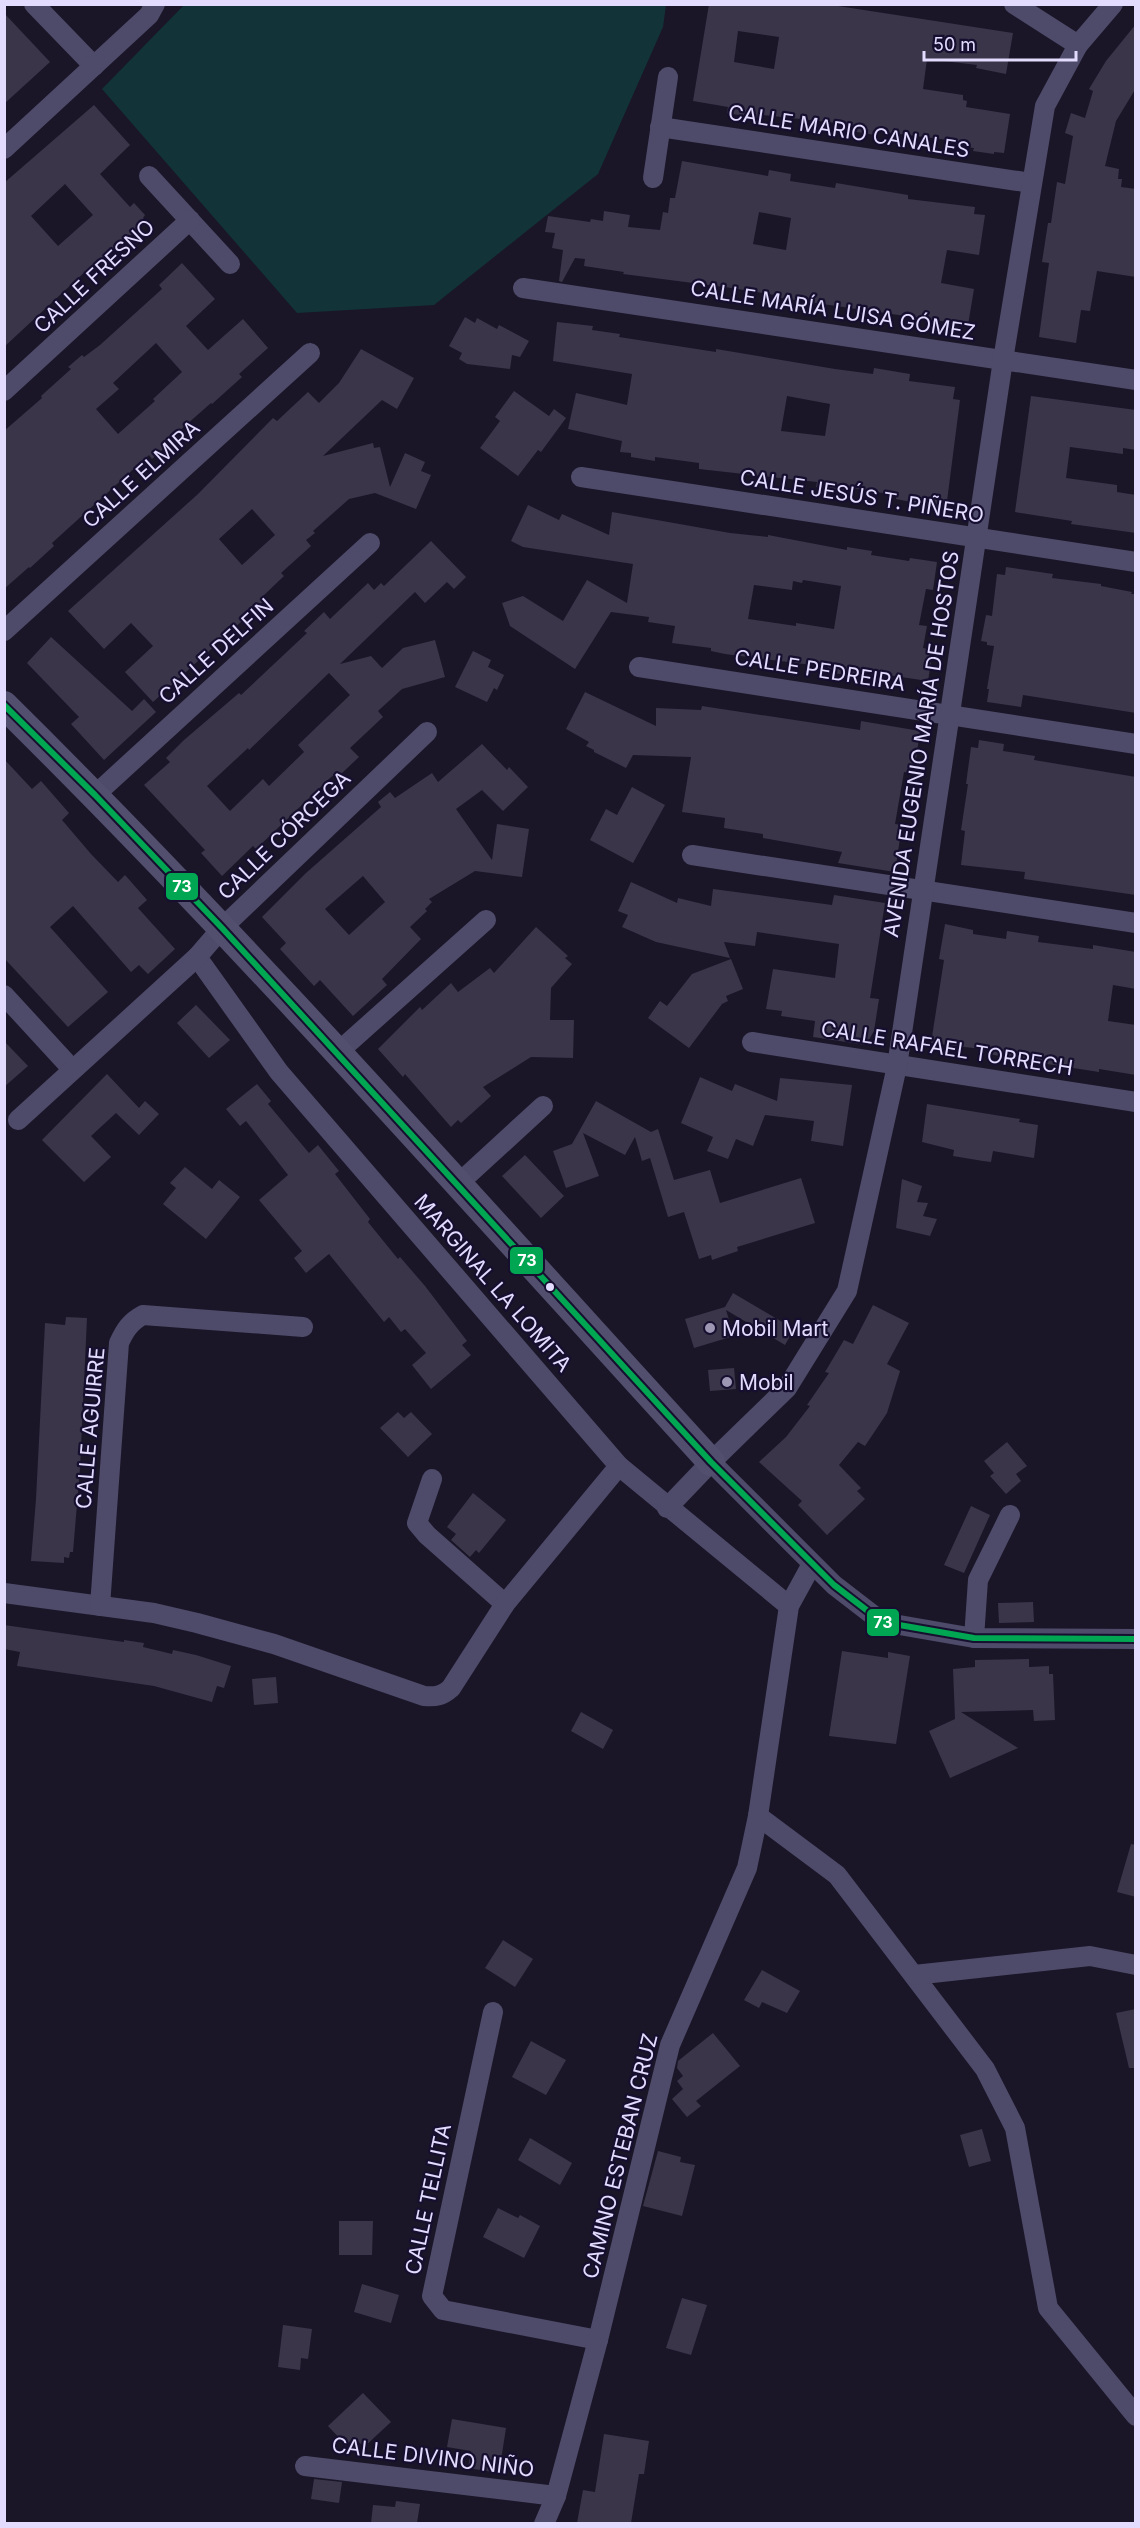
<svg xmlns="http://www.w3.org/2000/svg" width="1140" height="2528" font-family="Inter,sans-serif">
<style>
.green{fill:#123337}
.building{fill:#3a3549;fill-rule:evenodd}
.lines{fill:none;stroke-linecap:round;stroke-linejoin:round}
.street{stroke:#4e4a69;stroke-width:20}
.secondary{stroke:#524e6e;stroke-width:28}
.bus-1-casing{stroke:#160f2f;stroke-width:10}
.bus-1{stroke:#00a651;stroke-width:6}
.bus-dot{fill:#e3dcff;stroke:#160f2f;stroke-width:2}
.poi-dot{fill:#9d97b4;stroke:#160f2f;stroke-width:2}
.labels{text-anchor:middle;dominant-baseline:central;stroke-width:4.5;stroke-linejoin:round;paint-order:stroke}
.street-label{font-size:21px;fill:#e3dcff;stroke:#160f2f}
.poi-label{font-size:21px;fill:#e3dcff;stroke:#160f2f;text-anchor:start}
.line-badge{stroke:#160f2f;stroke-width:2}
.badge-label{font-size:16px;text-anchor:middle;font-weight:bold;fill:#fff}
</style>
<rect width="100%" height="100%" fill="#1a1628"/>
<polygon class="green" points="184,5 184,4 666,5 663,27 598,174 434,305 297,313 102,89"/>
<g class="building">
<path d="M709,4H825L1013,33L1006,74L976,68L977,65L927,59L923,89L963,95V100L967,101L966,107L1010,114L1004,153L994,152V154L973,151L974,148L964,147L965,142L875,131V135L845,130L846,124L763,115L762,119L727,113L728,107L693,101ZM738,31L779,37L774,69L734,62Z"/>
<polygon points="4,13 50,62 4,104"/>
<polygon points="1136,24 1136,88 1116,121 1105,166 1119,169 1118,179 1122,179 1121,187 1136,189 1136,277 1097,271 1090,311 1081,310 1076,343 1039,337 1049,263 1042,262 1048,223 1051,223 1057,182 1065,184 1073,136 1065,133 1071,113 1085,118 1093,91 1089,89 1106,61"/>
<path d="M94,105L130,145L100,174L130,207L134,203L145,215L143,218L146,221L93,271L89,268L4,347V183ZM65,184L93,215L58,246L31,216Z"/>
<path d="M682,161L768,176L769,170L791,174L790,181L835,188L836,183L908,195V199L975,207L974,214L985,215L979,255L947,250L941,283L974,289L968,325L781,298V296L732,288L623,274L624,272L584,266L585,259L575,258L562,282L559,281L563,250L552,248L555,233L545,232L548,216L590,222L591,219L603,221L604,211L630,215L628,227L660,230L663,212L668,213L670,198H675ZM759,212L791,218L786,250L753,244Z"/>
<path d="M182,263L215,299L186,326L208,350L243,319L268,348L239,374L242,377L212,404L211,403L169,440L171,442L152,459L149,455L52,543L54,546L30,568L29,567L4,589V431L42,398L41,396L71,369L68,367L82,355L84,357L100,345L162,289L159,285ZM156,343L182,372L153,399L155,401L118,434L96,409L119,389L113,383Z"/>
<polygon points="465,317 475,323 477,318 497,329 499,325 529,341 520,357 512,355 510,369 467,364 459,359 462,353 449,346"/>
<path d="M557,322L593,326L592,330L620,334L619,337L716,352V349L835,369L873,374L874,368L910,374L909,381L955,387L953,399L960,400L946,509L896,499V495L852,488V493L816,487L817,482L699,469V463L655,457V461L631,457V453L620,452L622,441L568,429L576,393L627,405L632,374L553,361ZM787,396L830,404L825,436L781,431Z"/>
<path d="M361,349L414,378L397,409L382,400L323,456L373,443L374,448L380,447L390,487L405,453L425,462L421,471L431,475L416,509L375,493L349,499L313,531L315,533L306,540L311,546L281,573L284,576L262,597L265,600L153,702L125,672L153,646L131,623L104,649L68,611L198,494L273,418L277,421L308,392L319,403L339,383ZM252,509L275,535L242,565L219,539Z"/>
<polygon points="514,391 549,416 554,409 566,418 541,452 538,450 518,476 480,448 500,421 495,417"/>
<polygon points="1031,396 1136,410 1136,450 1123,448 1123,454 1070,447 1066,478 1117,485 1117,492 1136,495 1136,533 1071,524 1072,521 1015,512"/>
<path d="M528,505L559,520L562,514L609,535L612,512L730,533L768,537V535L847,550V547L872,551L871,555L909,561L910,558L937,562L933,590L926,589L919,625L927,626L923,648L933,650L928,681L860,671L859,677L827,672L828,667L725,654L711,651V648L672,643L675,626L648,622L649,617L611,612L575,669L510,626L502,603L523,596L563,621L587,580L627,603L633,564L523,547L511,541ZM803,580L841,586L834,629L796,623V626L748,619L754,585L792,590L793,581L802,583Z"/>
<path d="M431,541L466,577L454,589L447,582L425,603L415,592L340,664L371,656L382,668L403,648L435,640L445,677L402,689L378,711L383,717L350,748L359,757L340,775L338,772L330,778L256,849L253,846L222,876L201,853L205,850L144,785L170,762L166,758L184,740L239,693L241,695L307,633L304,631L324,612L330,619L368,583L374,590L381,583L384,586ZM329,673L350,695L298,745L304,752L269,786L263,779L230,811L207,786L248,748L249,750Z"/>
<polygon points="1006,567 1053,574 1052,578 1101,584 1101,586 1132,592 1131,594 1136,594 1136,713 1023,695 1021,707 987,702 989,689 987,689 994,646 987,645 987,642 981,641 986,615 992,616 997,574 1005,575"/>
<polygon points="51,637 132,711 144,699 156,712 104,760 71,724 79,717 27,663"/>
<polygon points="473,651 491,660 488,667 504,675 497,690 494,688 487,702 455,687"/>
<polygon points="585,692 656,726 656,708 701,710 702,706 860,730 861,721 920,731 914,773 904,772 895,824 902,825 895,872 838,863 842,852 763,838 763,834 724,828 725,818 682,812 691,757 633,755 626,768 594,752 594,750 586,746 589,742 566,729"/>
<polygon points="979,740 1004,744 1003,751 1035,756 1034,760 1136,777 1136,895 1024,879 1025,872 961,865 965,831 961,830 968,784 966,784 971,747 978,748"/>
<path d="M482,744L507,770L509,767L528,787L503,811L482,790L456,809L492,860L497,824L529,829L522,877L475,871L429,899L432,902L425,909L427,911L410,927L421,939L382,979L387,985L353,1016L320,980L314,986L280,949L286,943L262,917L306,873L381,807L378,802L390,792L395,798L432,773L438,782ZM363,876L385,902L349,935L325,909Z"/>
<polygon points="4,759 32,789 41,781 69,813 62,820 91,854 118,882 125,875 147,900 138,908 175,949 148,974 139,965 131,972 73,906 50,927 108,992 68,1027 4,958"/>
<polygon points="632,787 665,805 633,863 590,840 606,809 617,815"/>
<polygon points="631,882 677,903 678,898 711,906 713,889 832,905 834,895 885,903 870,998 879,999 874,1031 866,1045 813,1037 815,1021 781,1016 782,1011 766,1009 773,969 835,978 839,944 757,932 755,946 724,942 730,958 656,942 622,927 628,915 618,911"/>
<polygon points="945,924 973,930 973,934 1006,939 1007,931 1039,936 1038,942 1093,949 1093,945 1136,952 1136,989 1113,985 1108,1021 1136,1025 1136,1075 1099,1069 1099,1072 1028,1061 989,1054 990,1050 931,1043 944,960 939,959"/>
<polygon points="536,927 568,956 565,958 572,964 551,988 550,1020 574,1020 573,1058 531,1057 483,1087 491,1096 461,1123 458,1120 451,1127 405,1074 403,1077 378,1049 420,1007 422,1010 451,983 458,992 490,968 494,973"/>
<polygon points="731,959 743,989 726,996 728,1001 722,1004 689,1048 648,1018 660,1001 667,1006 692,974"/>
<polygon points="196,1005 230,1040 209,1058 177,1023"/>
<polygon points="4,1041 28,1066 4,1087"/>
<polygon points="107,1074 139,1108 145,1101 159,1114 139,1135 116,1113 91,1136 111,1157 84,1182 42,1140"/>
<polygon points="700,1077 732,1091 735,1084 777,1101 780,1078 852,1085 843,1146 811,1141 814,1121 765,1115 753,1146 736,1139 728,1159 707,1151 713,1137 681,1123"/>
<polygon points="257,1084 271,1101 268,1104 309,1153 318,1145 339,1171 335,1174 370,1219 368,1222 398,1259 400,1257 425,1286 467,1341 462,1345 471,1355 431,1389 412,1365 426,1353 405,1329 401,1332 389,1317 384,1322 329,1254 306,1273 294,1258 302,1251 259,1200 288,1175 246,1121 240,1126 226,1109"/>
<polygon points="596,1101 651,1132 658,1129 674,1180 710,1170 720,1203 801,1178 815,1223 737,1247 738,1251 712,1260 711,1255 699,1259 684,1212 668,1217 650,1158 642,1161 635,1137 625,1155 583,1133 599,1176 566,1188 553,1151 572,1144"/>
<polygon points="927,1104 1020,1119 1019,1122 1038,1125 1034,1158 993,1151 991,1162 983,1161 953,1156 954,1150 922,1142"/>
<polygon points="525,1155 564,1196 541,1218 502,1176"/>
<polygon points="185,1167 212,1189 219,1180 240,1197 206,1239 163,1204 176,1188 170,1183"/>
<polygon points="902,1179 922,1186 917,1202 928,1203 923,1216 937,1219 930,1236 896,1228"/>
<polygon points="733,1293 794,1329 785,1345 726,1310 734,1336 694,1348 685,1319 725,1307"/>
<polygon points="873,1305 909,1323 887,1364 900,1371 887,1413 865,1446 858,1442 839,1465 861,1488 857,1491 865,1499 827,1535 798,1505 802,1501 759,1462 786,1437 810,1406 807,1405 829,1373 825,1372 844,1340 853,1344"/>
<polygon points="66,1317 87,1318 80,1468 73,1552 70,1552 69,1558 64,1557 64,1563 31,1561 36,1499 45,1323 65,1325"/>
<polygon points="734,1368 736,1389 710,1391 708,1370"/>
<polygon points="398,1412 404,1418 411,1412 432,1434 408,1457 380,1428"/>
<polygon points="1007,1442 1027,1466 1016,1474 1021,1481 1006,1494 990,1476 994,1473 984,1461"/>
<polygon points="473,1493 506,1520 479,1553 476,1550 470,1557 451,1540 456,1534 447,1527"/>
<polygon points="971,1506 990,1515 964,1573 944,1565"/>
<polygon points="1033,1602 1034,1622 999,1623 998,1603"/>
<polygon points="4,1625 124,1642 124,1640 144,1643 143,1647 172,1654 173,1650 196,1655 231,1666 224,1688 217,1686 212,1702 154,1686 17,1666 20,1652 4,1649"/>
<polygon points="842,1651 888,1658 888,1652 910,1656 896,1744 829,1736"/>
<polygon points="1029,1659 1029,1667 1049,1666 1049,1674 1053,1674 1055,1720 1034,1721 1033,1710 961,1712 1018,1748 950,1778 929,1731 955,1719 953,1669 975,1667 975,1660"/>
<polygon points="276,1677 278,1703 254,1705 252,1679"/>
<polygon points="581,1712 613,1730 603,1749 571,1731"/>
<polygon points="1131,1844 1136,1845 1136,1897 1117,1892"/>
<polygon points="503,1940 533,1959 515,1987 485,1968"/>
<polygon points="762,1970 800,1991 787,2013 762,2002 759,2008 744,2000"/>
<polygon points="1136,2009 1136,2068 1129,2068 1116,2013"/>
<polygon points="713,2033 740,2066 696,2101 701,2106 687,2117 672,2099 683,2089 677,2081 683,2076 677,2068 678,2061"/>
<polygon points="531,2041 566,2060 546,2095 512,2077"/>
<polygon points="982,2129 991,2161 969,2167 960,2135"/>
<polygon points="530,2138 572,2163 560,2185 518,2160"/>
<polygon points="658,2151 681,2157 680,2162 695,2165 682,2216 643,2206"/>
<polygon points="498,2208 518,2218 520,2215 540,2226 524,2258 483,2237"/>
<polygon points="339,2221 373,2221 372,2255 339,2255"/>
<polygon points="362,2284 399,2295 391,2323 354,2312"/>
<polygon points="682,2298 707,2305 691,2355 666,2348"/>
<polygon points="283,2325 312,2329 308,2359 301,2358 300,2370 278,2367"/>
<polygon points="363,2393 391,2422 364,2447 354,2437 346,2445 328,2426"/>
<polygon points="452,2419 506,2428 499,2473 468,2468 471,2451 447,2447"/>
<polygon points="604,2434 649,2441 644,2474 639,2474 631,2523 577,2523 583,2490 595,2492"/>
<polygon points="314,2479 342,2482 339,2503 311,2499"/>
<polygon points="396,2501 420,2504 417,2523 371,2523 373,2505 395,2507"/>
</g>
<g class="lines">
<g class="street">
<polyline points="34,4 94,66"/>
<polyline points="1014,4 1078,45"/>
<polyline points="660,127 1031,183"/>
<polyline points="4,149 149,15 155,4"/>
<polyline points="149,176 230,264"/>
<polyline points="653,178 668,77"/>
<polyline points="523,288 1136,380"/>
<polyline points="4,391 190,220"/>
<polyline points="581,477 1136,562"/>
<polyline points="4,631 310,353"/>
<polyline points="639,667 1136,744"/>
<polyline points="95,795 370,543"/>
<polyline points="692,855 1136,923"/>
<polyline points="197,957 279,1072 619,1466 789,1606"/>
<polyline points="4,995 72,1069"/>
<polyline points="752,1042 1136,1102"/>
<polyline points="337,1053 486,920"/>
<polyline points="18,1120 197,957 222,928 427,732"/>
<polyline points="458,1184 543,1106"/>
<polyline points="711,1462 834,1585 882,1622 974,1638 1136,1639"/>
<polyline points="432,1479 417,1523 427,1535 505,1604"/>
<polyline points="667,1508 711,1462 787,1388 847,1291 897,1066 1003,360 1045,106 1078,45 1113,4"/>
<path d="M4,1593L154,1613L197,1623L274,1644L424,1696C436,1697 442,1696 451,1688L505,1604L619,1466"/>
<path d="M100,1606L119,1343C125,1330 130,1322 143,1315L303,1327"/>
<polyline points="974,1638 978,1580 1010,1515"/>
<polyline points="758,1816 837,1875 985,2069 1015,2128 1048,2308 1136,2416"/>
<polyline points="914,1975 1090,1956 1136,1965"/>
<polyline points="493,2012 432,2296 443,2310 598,2340"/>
<polyline points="305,2466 556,2496"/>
<polyline points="544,2524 556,2496 598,2340 670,2045 747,1868 758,1816 789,1606 812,1564"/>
</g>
<path class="secondary" d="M4,705C250,948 478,1207 711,1462"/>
<defs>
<polyline id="bus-1" points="4,705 95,795 222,928 711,1462 834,1585 882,1622 974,1638 1136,1639"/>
</defs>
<use href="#bus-1" class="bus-1-casing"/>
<use href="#bus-1" class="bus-1"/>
</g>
<circle class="bus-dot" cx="550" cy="1287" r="5"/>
<g class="poi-dot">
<circle cx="710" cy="1328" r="6"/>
<circle cx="727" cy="1382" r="6"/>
</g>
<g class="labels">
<g class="street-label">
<text transform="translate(849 131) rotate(9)">CALLE MARIO CANALES</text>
<text transform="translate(94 276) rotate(-43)">CALLE FRESNO</text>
<text transform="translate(833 310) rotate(9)">CALLE MARÍA LUISA GÓMEZ</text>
<text transform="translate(141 474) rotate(-42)">CALLE ELMIRA</text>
<text transform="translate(862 496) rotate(9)">CALLE JESÚS T. PIÑERO</text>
<text transform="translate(216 651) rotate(-42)">CALLE DELFIN</text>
<text transform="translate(820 670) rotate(9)">CALLE PEDREIRA</text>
<text transform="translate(921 744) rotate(-81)">AVENIDA EUGENIO MARÍA DE HOSTOS</text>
<text transform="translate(284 835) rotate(-44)">CALLE CÓRCEGA</text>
<text transform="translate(947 1048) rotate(9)">CALLE RAFAEL TORRECH</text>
<text transform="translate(493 1283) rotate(49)">MARGINAL LA LOMITA</text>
<text transform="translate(90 1428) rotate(-85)">CALLE AGUIRRE</text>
<text transform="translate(620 2156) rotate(-76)">CAMINO ESTEBAN CRUZ</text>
<text transform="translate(428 2199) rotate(-78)">CALLE TELLITA</text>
<text transform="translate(433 2457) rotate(7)">CALLE DIVINO NIÑO</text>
</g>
<g class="poi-label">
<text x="722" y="1328">Mobil Mart</text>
<text x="739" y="1382">Mobil</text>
</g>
</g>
<g class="line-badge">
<rect x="165" y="872" width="34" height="29" rx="6" fill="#00a651"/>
<rect x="509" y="1246" width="35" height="29" rx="6" fill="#00a651"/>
<rect x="866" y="1608" width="34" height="29" rx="6" fill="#00a651"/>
</g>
<g class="badge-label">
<text x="182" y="892">73</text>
<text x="527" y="1266">73</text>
<text x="883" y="1628">73</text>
</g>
<rect width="1140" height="2528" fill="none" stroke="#e3dcff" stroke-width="12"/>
<path d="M924 51v9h152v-9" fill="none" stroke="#e3dcff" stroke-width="3"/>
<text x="933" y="51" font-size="18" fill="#e3dcff" stroke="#160f2f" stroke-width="4.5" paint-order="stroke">50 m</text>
</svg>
